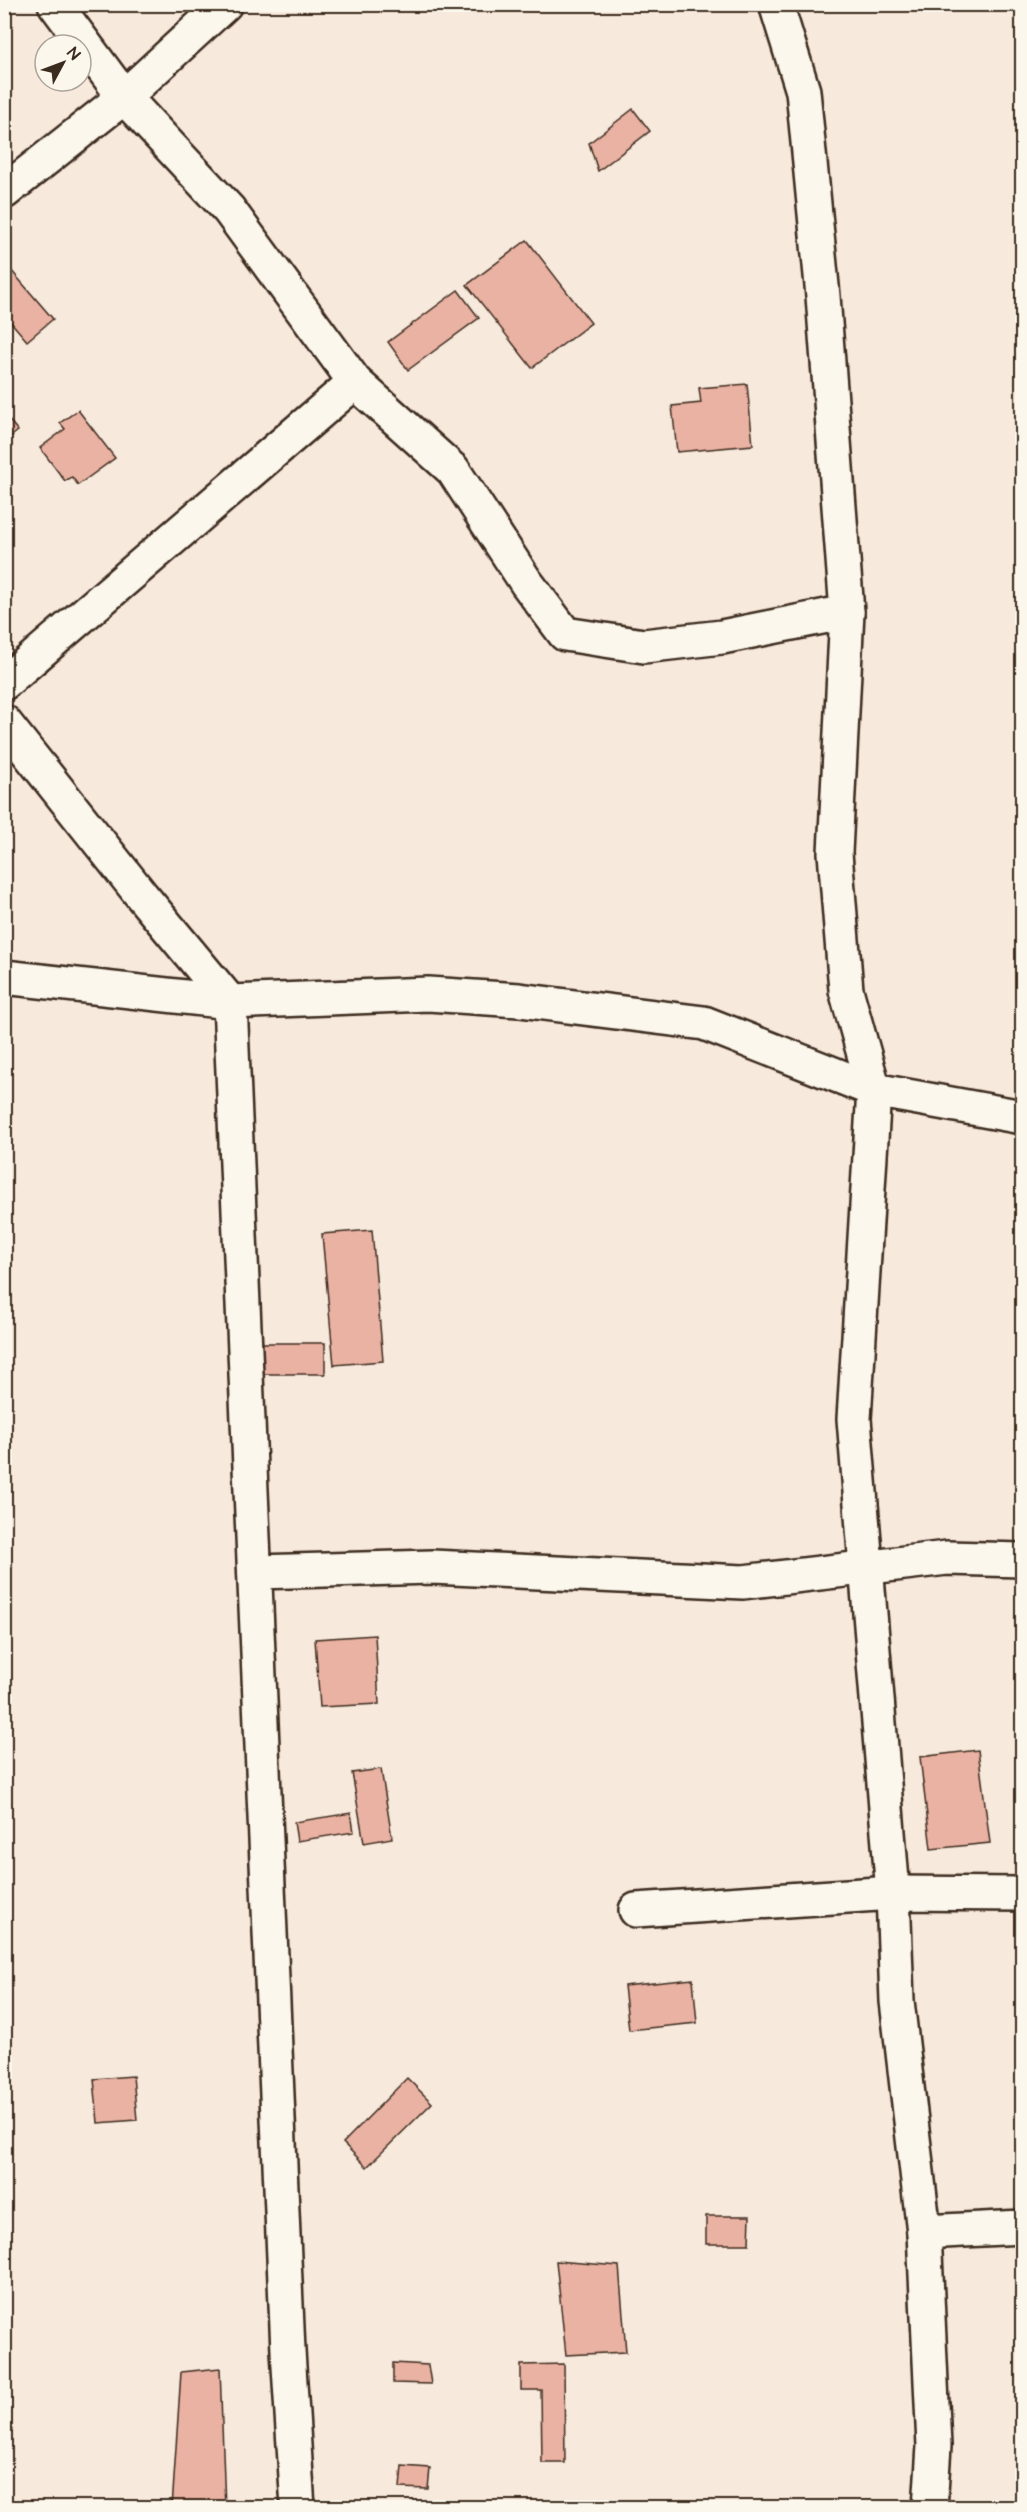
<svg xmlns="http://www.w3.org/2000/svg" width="1027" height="2512" font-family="'Architects Daughter',sans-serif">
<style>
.building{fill:#eab2a2;stroke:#3b2a1e;stroke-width:1.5}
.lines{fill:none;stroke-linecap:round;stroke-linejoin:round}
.minor-casing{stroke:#3b2a1e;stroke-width:38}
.minor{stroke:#fbf7ec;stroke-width:33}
</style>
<rect width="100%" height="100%" fill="#f8e9dd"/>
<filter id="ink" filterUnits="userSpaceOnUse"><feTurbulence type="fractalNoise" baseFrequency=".0167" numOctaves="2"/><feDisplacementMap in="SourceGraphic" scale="12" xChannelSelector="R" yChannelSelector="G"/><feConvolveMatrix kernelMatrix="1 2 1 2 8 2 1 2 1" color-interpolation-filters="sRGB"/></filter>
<g filter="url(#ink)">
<g class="building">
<polygon points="633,109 650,131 598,171 589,143"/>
<polygon points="527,240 591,323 532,368 467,285"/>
<polygon points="4,262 53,319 27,341 4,314"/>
<polygon points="458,290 479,318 408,370 388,342"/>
<polygon points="747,384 753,445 677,452 672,406 701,403 699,388"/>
<polygon points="78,410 115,458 78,485 72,477 65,481 40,448 65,429 60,423"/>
<polygon points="4,414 18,431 4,442"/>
<polygon points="372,1230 383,1361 334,1365 322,1234"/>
<rect x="252" y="1343" width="73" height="31"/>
<polygon points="375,1635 379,1704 320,1707 315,1639"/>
<polygon points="978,1750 990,1843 931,1849 920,1757"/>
<polygon points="381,1769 392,1838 364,1843 352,1773"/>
<polygon points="351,1813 354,1832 297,1841 294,1822"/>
<polygon points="693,1979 697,2023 629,2030 624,1986"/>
<polygon points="133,2076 137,2120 98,2123 94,2079"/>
<polygon points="407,2078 432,2103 367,2167 343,2143"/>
<polygon points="706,2216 750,2216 749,2244 706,2244"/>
<polygon points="556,2261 619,2266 626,2352 566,2355"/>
<polygon points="393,2363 428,2365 431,2384 393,2383"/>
<polygon points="564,2364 565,2463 542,2463 541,2390 521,2390 521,2365"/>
<polygon points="220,2368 225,2508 172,2508 181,2372"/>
<polygon points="402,2466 430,2468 428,2489 400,2488"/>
</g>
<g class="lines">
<defs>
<g id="minor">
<polyline points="55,4 124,97 229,210 355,382 453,470 526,582 565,634 644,646 722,637 847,612"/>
<polyline points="776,4 803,91 823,296 847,612 835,853 846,990 874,1090 1022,1117"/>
<polyline points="4,192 124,97 225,4"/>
<polyline points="4,683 355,382"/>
<polyline points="4,722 142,896 230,1002 288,2351 298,2508"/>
<polyline points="4,977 230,1002 428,994 519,1000 704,1023 874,1090 854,1419 893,1893 897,2001 924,2232 934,2446 930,2508"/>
<polyline points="256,1572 432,1567 743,1582 947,1558 1022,1560"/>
<polyline points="636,1910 893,1893 1022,1894"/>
<polyline points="924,2232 1022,2227"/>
</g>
</defs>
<use href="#minor" class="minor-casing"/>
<use href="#minor" class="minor"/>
</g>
</g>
<rect width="1027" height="2512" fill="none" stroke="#fbf7ec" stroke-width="24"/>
<rect x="12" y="12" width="1003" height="2488" fill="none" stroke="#3b2a1e" stroke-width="2" filter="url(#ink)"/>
<g transform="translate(63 63) rotate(49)"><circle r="28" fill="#fbf7ec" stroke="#aea59a" stroke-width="1.5"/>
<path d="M0-4.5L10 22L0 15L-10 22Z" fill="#3b2a1e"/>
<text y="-9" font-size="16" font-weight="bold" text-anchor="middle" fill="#3b2a1e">N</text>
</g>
</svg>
